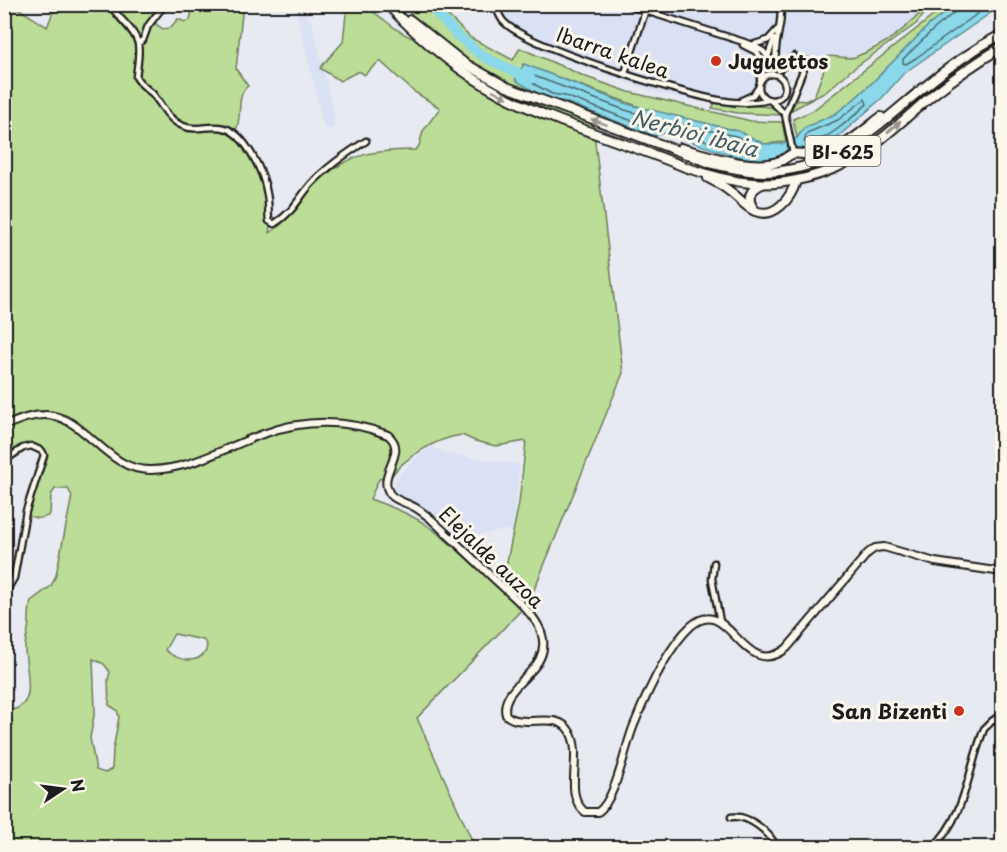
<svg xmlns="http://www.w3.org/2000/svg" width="1007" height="852" font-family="'Playpen Sans',sans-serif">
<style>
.built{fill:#dae1f4}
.green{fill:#bbdd97;stroke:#6c7c5a;stroke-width:1.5;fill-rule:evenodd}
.water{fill:#8ad8e9;stroke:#5e8d97;stroke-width:1.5}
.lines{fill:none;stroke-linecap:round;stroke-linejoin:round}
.shore{stroke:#48676e;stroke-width:1.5}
.river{stroke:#8ad8e9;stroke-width:10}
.minor-casing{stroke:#1c1c1c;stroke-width:9}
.tertiary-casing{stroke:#1c1c1c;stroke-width:10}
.primary-casing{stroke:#1c1c1c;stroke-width:12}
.minor{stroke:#fbf7ec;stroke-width:4.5}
.tertiary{stroke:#fbf7ec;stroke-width:6}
.primary{stroke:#fbf7ec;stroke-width:8}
.oneway{fill:#97948e}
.poi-dot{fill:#c8321e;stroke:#fbf7ec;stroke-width:2}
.labels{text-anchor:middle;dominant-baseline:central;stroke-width:6;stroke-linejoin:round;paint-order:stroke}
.shield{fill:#fbf7ec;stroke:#5f5e5a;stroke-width:1.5}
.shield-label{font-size:18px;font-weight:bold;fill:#1c1c1c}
.street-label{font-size:20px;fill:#1c1c1c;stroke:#fbf7ec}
.poi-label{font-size:20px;font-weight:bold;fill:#1c1c1c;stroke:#fbf7ec;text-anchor:start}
.water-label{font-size:21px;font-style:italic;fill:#425e64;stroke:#fbf7ec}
</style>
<rect width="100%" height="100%" fill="#e8eaf1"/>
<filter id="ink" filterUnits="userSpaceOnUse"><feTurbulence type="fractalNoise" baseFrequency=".0167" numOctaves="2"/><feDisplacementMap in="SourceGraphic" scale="12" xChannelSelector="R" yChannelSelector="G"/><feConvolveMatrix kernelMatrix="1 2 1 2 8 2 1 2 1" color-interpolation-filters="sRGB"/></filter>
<g filter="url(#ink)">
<g class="built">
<polygon points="784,4 784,18 773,33 759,80 744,105 704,102 659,94 551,55 536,49 501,24 491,5"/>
<polygon points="786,5 929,5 911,23 891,39 846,59 828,55 822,59 819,65 779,52 787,12"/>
<polygon points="306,7 308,18 312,23 335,118 333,119 334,128 329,130 324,127 296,10"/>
<polygon points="432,447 447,454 465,457 520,464 512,529 457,539 434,516 401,497 393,489 398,476 422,452"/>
</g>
<g class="green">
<path d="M929,4L932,5L916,24L850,71L826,92L790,111L797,100L805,101L814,97L826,64L820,62C828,50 842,61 855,57C888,44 905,30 929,4Z"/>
<path d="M5,5H13L47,27L56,5H156V24L163,29L170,28L178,19L185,22L190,20L193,5H243L236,69L248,86C235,96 243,116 236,130L245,153L248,154L258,174L264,193L269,199L272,216L269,233C287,222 292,213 304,197C310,189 317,183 324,177C353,151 378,151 415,150L419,146L423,131L440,108L413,91L380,61L364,75L361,72H357L340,81L320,68L343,42L347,5C351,5 358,3 362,5C379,12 405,43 426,40L424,31L405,5H437L471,38L513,60L520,48L586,77L629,92L751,121L782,122L786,142L764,144L738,131L648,110L522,64L590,101L623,373L529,602L417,718L475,847H5L4,670L9,707L11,710C39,706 25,668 25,648C25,642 27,636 28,630C30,620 28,611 31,601L51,586L56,575L72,496L68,489H55L51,495L50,514C43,520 33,519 26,514L40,477L46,454L31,444L18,446L5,456ZM462,435L475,441L496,446L526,441L519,503L502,586C474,569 453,543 425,524C408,513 389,506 370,499L379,479L390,478C403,458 437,438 462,435ZM174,634L203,640L207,644L206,651C196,666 177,660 165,650ZM93,659L104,664L110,672L108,680L109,705L117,710L119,717L113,750L112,769L105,773L96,770L90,738L95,710Z"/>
<polygon points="947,5 955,5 929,25 872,83 852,101 835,114 804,128 797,138 793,119 812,111"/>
<polygon points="715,103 772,107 780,115 737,113 712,108"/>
</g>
<path class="water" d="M955,5H1002L904,73L882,98L840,135L810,150L801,148L786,150C774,175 701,145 681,138C676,136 669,132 664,133C661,133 658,135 655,136L563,101H551L515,80L524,64L627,104L738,131L764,144H782L797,138L804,128L835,114L852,101L872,83L929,25Z"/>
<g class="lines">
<g class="shore">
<polyline points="958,4 956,11 933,30 903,59 903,63 906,64 916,58 991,4"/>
<path d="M526,73L625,110L668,122L736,136L756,147L757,151C741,160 686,130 667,126C664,125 658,128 654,129L565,96L552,94L525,79Z"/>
<path d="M865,99L867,104C854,116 821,147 804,142L807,133L838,120Z"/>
</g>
<polyline class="river" points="428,4 458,36 484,57 531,79"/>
<defs>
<g id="minor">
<path d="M110,4C117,18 134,28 138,43C140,54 137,67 136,77C140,84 146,88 152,93C162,105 168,120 183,126C197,132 210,124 224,128C245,133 264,173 267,194C269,203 268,212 269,221L274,224C296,210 297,199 313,182C328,166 347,153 366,141"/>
<path d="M495,4C497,10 499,16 503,21C526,47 680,93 718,100C734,103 752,104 768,100"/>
<polyline points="624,4 750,44 763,51 779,70"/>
<polyline points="138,43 143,40 148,26 165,4"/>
<polyline points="743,45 757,52 764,65"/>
<polyline points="752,45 768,40 777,30"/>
<path d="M776,62C773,42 784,24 780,4"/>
<polyline points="779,70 794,56"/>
<polyline points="625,73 645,12"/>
<circle cx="772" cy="87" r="13"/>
<polyline points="760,79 774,39"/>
<polyline points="742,100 753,95 758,88"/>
<polyline points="770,100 785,114"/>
<polyline points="793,153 785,114 807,61"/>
<polyline points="4,461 23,448 31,446 42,451 44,455 26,511 14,578 4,595"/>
<polyline points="714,563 712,579 720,622"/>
<path d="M731,817C748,814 770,832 777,848"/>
<path d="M932,848C966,817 968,769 984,729L992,721L1002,714"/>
</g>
<path id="tertiary" d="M4,426C17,421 30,415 44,415C85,414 105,471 151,470C192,469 226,447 263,434C304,419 348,419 388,435C410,453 374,475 391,495C396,501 408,503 416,508C421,511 426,515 431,519C451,538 472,557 492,577C518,602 568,635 529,673C518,685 501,698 506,715C523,730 558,709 570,732C584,756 562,793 585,812H598C616,800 625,746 634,725C646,695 667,648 691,626C730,592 742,684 787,648L868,553L875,548L884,547L935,562L1002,572"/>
<g id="primary">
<path d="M387,4C421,40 458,72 502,95C560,125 625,142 685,167C704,173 723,180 743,182C783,188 831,175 864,152C888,135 909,115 931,96C954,78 977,62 1002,47"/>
<path d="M410,20L464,63L507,87L713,164C730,168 746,172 763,172C832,172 873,129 922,89C947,68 974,49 1002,34"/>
<path d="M681,148C707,155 754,172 780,161C784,160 787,156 792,154C799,152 810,156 819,155C842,150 863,131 881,117"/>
<path d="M708,178C716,182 725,187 732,193C740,199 746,207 755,211C775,219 791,198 796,181"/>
<path d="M754,209C745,198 751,189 762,184"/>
</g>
</defs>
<use href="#minor" class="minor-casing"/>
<use href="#tertiary" class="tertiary-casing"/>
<use href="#primary" class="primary-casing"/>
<use href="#minor" class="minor"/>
<use href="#tertiary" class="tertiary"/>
<use href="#primary" class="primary"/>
</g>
<defs><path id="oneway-solid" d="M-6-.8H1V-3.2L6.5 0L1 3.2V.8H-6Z" transform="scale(1.5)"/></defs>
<g class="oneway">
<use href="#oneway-solid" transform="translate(500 94) rotate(28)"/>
<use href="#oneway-solid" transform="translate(599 122) rotate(-160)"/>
<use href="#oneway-solid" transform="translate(894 127) rotate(-40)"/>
</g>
</g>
<g class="poi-dot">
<circle cx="716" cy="61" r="6"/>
<circle cx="959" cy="711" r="6"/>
</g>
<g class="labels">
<rect class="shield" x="805.5" y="136" width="75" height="30" rx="4.5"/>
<g class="shield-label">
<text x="843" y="151">BI-625</text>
</g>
<g class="street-label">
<text transform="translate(613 52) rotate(19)">Ibarra kalea</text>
<text transform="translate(492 557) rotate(44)">Elejalde auzoa</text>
</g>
<g class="poi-label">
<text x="728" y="61">Juguettos</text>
<text x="947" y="711" text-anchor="end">San Bizenti</text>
</g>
<g class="water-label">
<text transform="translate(695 132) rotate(15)">Nerbioi ibaia</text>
</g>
</g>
<rect width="1007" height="852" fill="none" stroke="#fbf7ec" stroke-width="24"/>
<rect x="12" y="12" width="983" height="828" fill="none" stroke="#1c1c1c" stroke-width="2" filter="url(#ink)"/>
<g transform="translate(63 789) rotate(77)" stroke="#fbf7ec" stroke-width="4.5" paint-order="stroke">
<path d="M0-4.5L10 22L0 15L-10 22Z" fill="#1c1c1c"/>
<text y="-9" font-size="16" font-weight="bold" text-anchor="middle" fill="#1c1c1c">N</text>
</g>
</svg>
